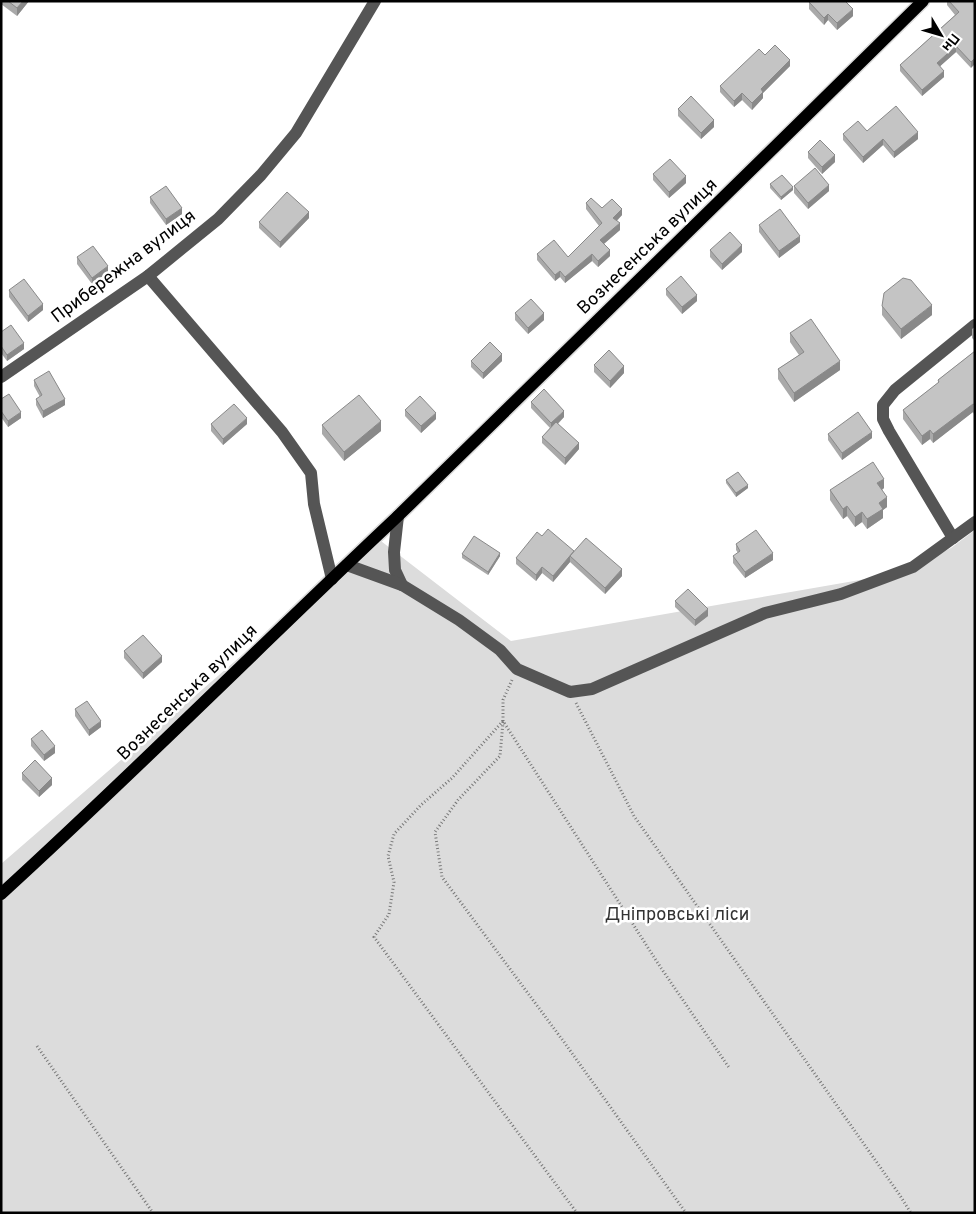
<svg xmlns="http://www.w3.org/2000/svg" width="976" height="1214" font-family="Overpass,sans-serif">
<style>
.green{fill:#dcdcdc}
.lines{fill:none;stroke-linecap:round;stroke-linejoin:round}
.major-casing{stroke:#dbdbdb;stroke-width:15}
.path{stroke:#777;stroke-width:3;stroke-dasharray:1 2.5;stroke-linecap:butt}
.minor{stroke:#555;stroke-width:12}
.major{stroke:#000;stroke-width:12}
.wall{fill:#a9a9a9}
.shaded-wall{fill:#898989}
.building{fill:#c4c4c4;stroke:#898989}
.labels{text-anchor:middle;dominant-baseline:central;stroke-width:5;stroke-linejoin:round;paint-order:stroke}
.street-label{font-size:18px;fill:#000;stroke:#fff}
.park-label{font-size:18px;fill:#333;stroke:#fff}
</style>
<rect width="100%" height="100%" fill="#fff"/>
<polygon class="green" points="975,530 975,1213 1,1213 1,864 377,538 511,641 900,573 951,548"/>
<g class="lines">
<defs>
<path id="major" d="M1,894C136,771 265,641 398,516L797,125L923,1"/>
</defs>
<use href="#major" class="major-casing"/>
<g class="path">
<polyline points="512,680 503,700 503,721 661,968 730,1069"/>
<polyline points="576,703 634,816 899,1194 911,1213"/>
<polyline points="503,721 452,778 421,805 394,834 388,856 394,882 389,914 374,937 577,1213"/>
<polyline points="503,722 500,756 458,800 435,832 442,877 564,1042 686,1213"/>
<polyline points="37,1046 153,1213"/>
</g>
<g class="minor">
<polyline points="148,276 282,432 311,473 314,504 332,579"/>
<polyline points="1,377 148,276 218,219 261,175 296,133 375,1"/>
<polyline points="398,516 394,552 395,570 402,585"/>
<polyline points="953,538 889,431 883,419 883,405 895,390 975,325"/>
<polyline points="347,565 402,585 459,620 500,650 517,669 570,692 592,689 765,613 841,594 913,567 975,522"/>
</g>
<use href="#major" class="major"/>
</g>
<g class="wall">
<polygon points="1,1 29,1 17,16 1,4"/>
<polygon points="947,1 975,1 971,68 956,52 940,66 944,77 922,96 900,71 900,65 955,15 947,5"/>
<polygon points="809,2 853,16 837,30 828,20 824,25 809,9"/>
<polygon points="765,55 790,66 763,93 763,98 752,110 742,100 734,107 720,92 720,86"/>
<polygon points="678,109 714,127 701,139 678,116"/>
<polygon points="867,131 918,139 894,158 883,145 863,163 843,140 843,134"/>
<polygon points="808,152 835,162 822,174 808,158"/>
<polygon points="653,174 686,183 669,198 653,180"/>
<polygon points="770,184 793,190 781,200 770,188"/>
<polygon points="794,186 829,191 808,209 794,193"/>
<polygon points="150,197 182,214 166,225 150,203"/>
<polygon points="586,203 622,215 617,221 620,230 604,244 610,256 598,267 592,261 565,283 560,277 555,281 537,260 537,254 568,257 599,226 586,209"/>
<polygon points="309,218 280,248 259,228 259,222"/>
<polygon points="759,225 800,242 779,258 759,232"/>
<polygon points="710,250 742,252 722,270 710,257"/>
<polygon points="77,257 108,272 92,284 77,264"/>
<polygon points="666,289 697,301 682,314 666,295"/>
<polygon points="9,290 43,310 28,322 9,297"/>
<polygon points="882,306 932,315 901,339 882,315"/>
<polygon points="515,313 544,320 528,334 515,320"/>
<polygon points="975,327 975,341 972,338 972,329"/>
<polygon points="1,332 24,349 7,361 1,353"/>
<polygon points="790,333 840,370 794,402 778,379 778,369 799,355 790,342"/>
<polygon points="975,351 974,414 973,412 933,443 930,439 922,445 903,419 903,410 938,383 938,380"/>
<polygon points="471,361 502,361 483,379 471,367"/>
<polygon points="594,365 624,373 610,388 594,372"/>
<polygon points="34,380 65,405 43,418 36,405 36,399 40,397 34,386"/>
<polygon points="1,399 21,418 8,427 1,417"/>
<polygon points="531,402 564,417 558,424 579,449 565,465 542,443 542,437 550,428 531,408"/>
<polygon points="405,410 436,419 421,433 405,416"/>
<polygon points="211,424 247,424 223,445 211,431"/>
<polygon points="322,425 381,431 344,461 322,434"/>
<polygon points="828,434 872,438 842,460 828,440"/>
<polygon points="726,480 748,488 736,497 726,483"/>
<polygon points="884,488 882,490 887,507 883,510 883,518 867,529 862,522 855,527 847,516 843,519 830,500 830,490"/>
<polygon points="542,536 574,551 622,576 605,594 570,562 553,582 542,573 536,581 516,564 516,558"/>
<polygon points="736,544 773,560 745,578 733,563 733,556 738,553 736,550"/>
<polygon points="462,554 500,556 488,575 462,558"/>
<polygon points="675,601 708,616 695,626 675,607"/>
<polygon points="124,651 162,662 143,679 124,658"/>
<polygon points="75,709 101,727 89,736 75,716"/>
<polygon points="31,739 55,753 44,761 31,746"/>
<polygon points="22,773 52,785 39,797 22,780"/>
</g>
<g class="shaded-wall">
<polygon points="23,1 29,1 17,16 17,8"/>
<polygon points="853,9 853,16 837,30 837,23"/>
<polygon points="828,14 828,20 824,25 824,18"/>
<polygon points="956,46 956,52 937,69 937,63"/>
<polygon points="975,58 975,64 971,68 971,62"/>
<polygon points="790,60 790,66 763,93 763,98 752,110 752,103 761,89"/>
<polygon points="944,71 944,77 922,96 922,90"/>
<polygon points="742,93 742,100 734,107 734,101"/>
<polygon points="714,120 714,127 701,139 701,133"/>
<polygon points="918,132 918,139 894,158 894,152"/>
<polygon points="883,139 883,145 863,163 863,157"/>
<polygon points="835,155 835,162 822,174 822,167"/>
<polygon points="686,176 686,183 669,198 669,192"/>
<polygon points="829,185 829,191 808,209 808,203"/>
<polygon points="793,187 793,190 781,200 781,197"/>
<polygon points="182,208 182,214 166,225 166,219"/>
<polygon points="622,209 622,215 613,224 613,218"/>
<polygon points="309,212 309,218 280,248 280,242"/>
<polygon points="620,223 620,230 600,247 600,240"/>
<polygon points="800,236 800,242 779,258 779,251"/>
<polygon points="742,245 742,252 722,270 722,264"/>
<polygon points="610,250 610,256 598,267 598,261"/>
<polygon points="592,254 592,261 565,283 565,277"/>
<polygon points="108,266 108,272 92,284 92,278"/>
<polygon points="560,271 560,277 555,281 555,275"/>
<polygon points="697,295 697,301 682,314 682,307"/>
<polygon points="43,304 43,310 28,322 28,316"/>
<polygon points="932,305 932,315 901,339 901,329"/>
<polygon points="544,313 544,320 528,334 528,328"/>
<polygon points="24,343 24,349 7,361 7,355"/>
<polygon points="502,354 502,361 483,379 483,373"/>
<polygon points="840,361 840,370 794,402 794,393"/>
<polygon points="624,366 624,373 610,388 610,381"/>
<polygon points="65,399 65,405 43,418 43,411"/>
<polygon points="973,404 973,412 933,443 933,434"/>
<polygon points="564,411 564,417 551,430 551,423"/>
<polygon points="21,412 21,418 8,427 8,421"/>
<polygon points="436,413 436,419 421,433 421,426"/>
<polygon points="247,418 247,424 223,445 223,439"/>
<polygon points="381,421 381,431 344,461 344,452"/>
<polygon points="930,430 930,439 922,445 922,436"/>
<polygon points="872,432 872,438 842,460 842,453"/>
<polygon points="579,443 579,449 565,465 565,458"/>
<polygon points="884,479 884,488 877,493 877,483"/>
<polygon points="748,485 748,488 736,497 736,493"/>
<polygon points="887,497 887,507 883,510 883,518 867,529 867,519 879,503"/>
<polygon points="847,506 847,516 843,519 843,509"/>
<polygon points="862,512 862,522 855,527 855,517"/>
<polygon points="574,551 570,556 570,562 553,582 553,576"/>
<polygon points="500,553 500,556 488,575 488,572"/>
<polygon points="773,553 773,560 745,578 745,572"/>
<polygon points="542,567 542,573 536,581 536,575"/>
<polygon points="622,569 622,576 605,594 605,588"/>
<polygon points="708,609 708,616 695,626 695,620"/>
<polygon points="162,656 162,662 143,679 143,673"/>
<polygon points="101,721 101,727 89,736 89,730"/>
<polygon points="55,746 55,753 44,761 44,755"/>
<polygon points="52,778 52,785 39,797 39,791"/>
</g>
<g class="building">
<polygon points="8,1 23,1 17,8"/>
<polygon points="810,1 845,1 853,9 837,23 828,14 824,18 809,2"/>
<polygon points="949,1 975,1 975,58 971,62 956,46 937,63 944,71 922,90 900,65 959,12"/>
<polygon points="775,45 790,60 761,89 763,92 752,103 742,93 734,101 720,86 759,49 765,55"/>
<polygon points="691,96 714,120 701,133 678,109"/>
<polygon points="896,106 918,132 894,152 883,139 863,157 843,134 858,121 867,131"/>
<polygon points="820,140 835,155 822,167 808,152"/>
<polygon points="670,159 686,176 669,192 653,174"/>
<polygon points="815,168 829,185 808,203 794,186"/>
<polygon points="782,175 793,187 781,197 770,184"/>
<polygon points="166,186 182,208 166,219 150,197"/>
<polygon points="287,192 309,212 280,242 259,222"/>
<polygon points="591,198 602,208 612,199 622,209 613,218 620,223 600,240 610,250 598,261 592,254 565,277 560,271 555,275 537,254 554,240 568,257 602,223 586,203"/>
<polygon points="780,209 800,236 779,251 759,225"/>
<polygon points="730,232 742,245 722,264 710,250"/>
<polygon points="93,246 108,266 92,278 77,257"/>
<polygon points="681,276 697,295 682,307 666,289"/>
<polygon points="903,278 911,280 932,305 901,329 882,306 884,293"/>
<polygon points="24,279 43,304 28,316 9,290"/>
<polygon points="531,299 544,313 528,328 515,313"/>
<polygon points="811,319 840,361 794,393 778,369 804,352 790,333"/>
<polygon points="11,325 24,343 7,355 1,346 1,332"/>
<polygon points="490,342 502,354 483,373 471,361"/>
<polygon points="609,350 624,366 610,381 594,365"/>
<polygon points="975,351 975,405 973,404 933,434 930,430 922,436 903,410 939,382 938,380"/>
<polygon points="49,371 65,399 43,411 36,399 42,395 34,380"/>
<polygon points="544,389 564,411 551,423 531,402"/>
<polygon points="9,394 21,412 8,421 1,411 1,399"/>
<polygon points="359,395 381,421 344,452 322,425"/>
<polygon points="420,396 436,413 421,426 405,410"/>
<polygon points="234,404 247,418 223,439 211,424"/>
<polygon points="858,412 872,432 842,453 828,434"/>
<polygon points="556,422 579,443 565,458 542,437"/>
<polygon points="873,462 884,479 877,483 887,497 879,503 883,509 867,519 862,512 855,517 847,506 843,509 830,490"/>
<polygon points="738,472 748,485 736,493 726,480"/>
<polygon points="548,529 574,551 553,576 542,567 536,575 516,558 537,532 542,536"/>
<polygon points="756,530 773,553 745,572 733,556 740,551 736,544"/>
<polygon points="474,536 500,553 488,572 462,554"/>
<polygon points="586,538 622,569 605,588 570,556"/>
<polygon points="688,589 708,609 695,620 675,601"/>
<polygon points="143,635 162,656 143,673 124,651"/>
<polygon points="87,701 101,721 89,730 75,709"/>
<polygon points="42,730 55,746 44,755 31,739"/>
<polygon points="35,760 52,778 39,791 22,773"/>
</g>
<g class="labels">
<g class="street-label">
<text transform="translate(648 247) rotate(-44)">Вознесенська вулиця</text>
<text transform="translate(124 267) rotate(-37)">Прибережна вулиця</text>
<text transform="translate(188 693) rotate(-44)">Вознесенська вулиця</text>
</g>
<g class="park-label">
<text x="677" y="915">Дніпровські ліси</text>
</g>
</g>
<rect width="976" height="1214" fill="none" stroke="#000000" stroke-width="5"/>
<g transform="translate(941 35) rotate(128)" stroke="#ffffff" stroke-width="4" paint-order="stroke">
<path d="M0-4L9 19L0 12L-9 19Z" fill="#000000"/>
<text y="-8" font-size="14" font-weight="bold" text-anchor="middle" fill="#000000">Пн</text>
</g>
</svg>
